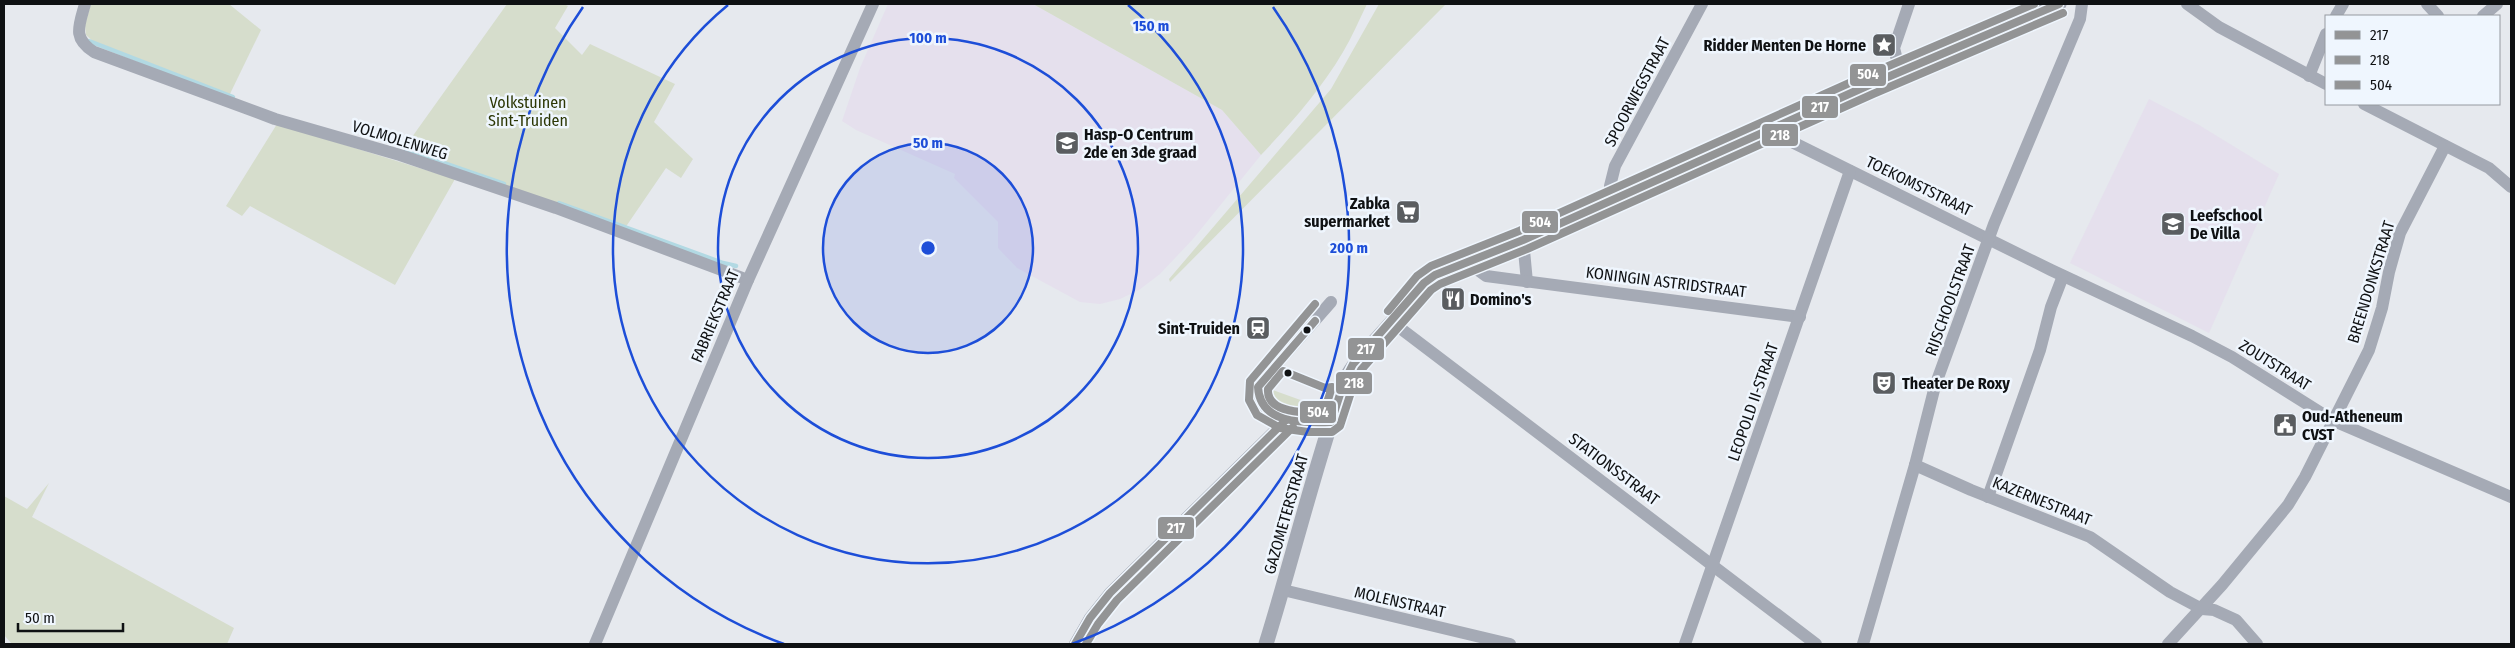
<svg xmlns="http://www.w3.org/2000/svg" width="2515" height="648" font-family="'Fira Sans Condensed',sans-serif">
<style>
.education{fill:#e5e0ed}
.green{fill:#d6ddcc}
.lines{fill:none;stroke-linecap:round;stroke-linejoin:round}
.stream{stroke:#b2d9e3;stroke-width:4.5}
.minor{stroke:#a5aab5;stroke-width:12}
.tertiary{stroke:#a5aab5;stroke-width:15}
.bus-1-casing{stroke:#eff6fe;stroke-width:11}
.bus-2-casing{stroke:#eff6fe;stroke-width:11}
.bus-3-casing{stroke:#eff6fe;stroke-width:11}
.bus-1{stroke:#939495;stroke-width:8}
.bus-2{stroke:#939495;stroke-width:8}
.bus-3{stroke:#939495;stroke-width:8}
.ring{fill:none;stroke:#1d4ed8;stroke-width:2.5}
.bus-dot{fill:#0f1113;stroke:#eff6fe;stroke-width:2}
.labels{text-anchor:middle;dominant-baseline:central;stroke-width:5;stroke-linejoin:round;paint-order:stroke}
.poi-label{font-size:16px;font-weight:bold;fill:#0f1113;stroke:#eff6fe;text-anchor:start}
.street-label{font-size:16px;fill:#0f1113;stroke:#eff6fe}
.park-label{font-size:16px;fill:#2c3705;stroke:#eff6fe}
.centre{fill:#1d4ed8;stroke:#eff6fe;stroke-width:2.5}
.ring-label{font-size:15px;text-anchor:middle;font-weight:bold;fill:#1d4ed8;stroke:#eff6fe;stroke-width:5;stroke-linejoin:round;paint-order:stroke}
.line-badge{stroke:#eff6fe;stroke-width:2}
.badge-label{font-size:14px;text-anchor:middle;font-weight:bold;fill:#fff}
</style>
<rect width="100%" height="100%" fill="#e6e9ee"/>
<g class="education">
<polygon points="888,4 1033,4 1222,110 1261,155 1193,239 1160,274 1139,290 1120,299 1100,304 1080,302 1017,268 998,248 998,222 954,178 955,174 856,130 842,121 860,68"/>
<polygon points="2149,99 2199,125 2279,174 2209,333 2070,263"/>
</g>
<g class="green">
<polygon points="91,4 229,4 261,30 228,98 95,43 86,35 85,25"/>
<polygon points="507,4 564,4 568,6 555,28 582,55 590,44 675,84 654,122 693,159 681,178 666,168 625,228 404,151 407,144"/>
<path d="M1033,4H1367C1359,20 1352,37 1343,52C1320,91 1291,123 1261,155L1222,110Z"/>
<polygon points="1379,4 1446,4 1170,282 1169,279 1331,89"/>
<polygon points="277,124 455,179 395,285 250,206 242,216 226,206"/>
<path d="M1267,388L1306,402L1325,404L1328,407L1320,414C1297,414 1273,417 1265,390Z"/>
<polygon points="49,483 32,517 234,628 227,644 12,644 4,635 4,496 27,509"/>
</g>
<g class="lines">
<g class="stream">
<polyline points="89,41 233,97"/>
<polyline points="406,150 504,184"/>
<polyline points="559,203 723,263 736,266"/>
</g>
<g class="minor">
<path d="M85,4C79,26 72,38 94,52L275,119L400,155L556,208L748,280"/>
<polyline points="2187,4 2219,27 2326,84"/>
<polyline points="2427,4 2438,16"/>
<polyline points="2336,16 2343,4"/>
<polyline points="2483,16 2497,4"/>
<polyline points="1900,72 1894,48 1909,4"/>
<polyline points="2309,76 2326,34"/>
<polyline points="2364,104 2489,168 2511,187"/>
<polyline points="1776,127 1788,140 2051,270 2192,336 2232,357 2334,421 2511,497"/>
<polyline points="1614,198 1610,186 1615,166 1702,4"/>
<polyline points="1523,240 1527,282"/>
<polyline points="1468,263 1486,276 1800,317"/>
<path d="M1331,302L1260,383C1252,401 1271,416 1286,420C1300,424 1317,423 1331,422"/>
<polyline points="1392,322 1816,644"/>
<polyline points="1915,465 1971,490 2090,537 2170,592 2202,609 2214,610 2236,620 2257,644"/>
<polyline points="1988,497 2040,350 2051,307 2063,276"/>
<polyline points="1283,590 1510,644"/>
<polyline points="595,644 748,280 873,4"/>
<polyline points="1075,644 1090,618 1110,593 1286,420"/>
<polyline points="1685,644 1850,171"/>
<polyline points="1863,644 1915,465 1935,386 1994,224 2080,19 2082,4"/>
<polyline points="2168,644 2222,585 2288,505 2305,477 2369,350 2382,308 2389,272 2400,233 2445,146"/>
</g>
<path class="tertiary" d="M1266,644C1293,557 1314,469 1344,382C1356,358 1375,342 1393,321C1407,305 1416,287 1435,275L1523,240L1869,85L2059,4"/>
<defs>
<g id="bus-1">
<path d="M1315,321L1258,387C1260,424 1302,423 1331,422L1344,382L1353,364L1424,283L1435,275L1523,240L1869,85L2059,4"/>
<polyline points="1075,644 1090,618 1110,593 1286,420"/>
</g>
<g id="bus-2">
<polyline points="1315,304 1250,381 1249,400 1257,415 1280,428 1308,432 1332,432 1340,426 1353,386 1361,370 1431,290 1440,284 1527,249 1873,94 2063,13"/>
<polyline points="1086,644 1098,624 1117,600 1293,427"/>
</g>
<g id="bus-3">
<polyline points="1388,311 1417,276 1431,266 1519,231 1865,76 2034,4"/>
<path d="M1283,371L1325,388L1332,387L1324,412C1307,413 1266,414 1268,389Z"/>
</g>
</defs>
<use href="#bus-1" class="bus-1-casing"/>
<use href="#bus-2" class="bus-2-casing"/>
<use href="#bus-3" class="bus-3-casing"/>
<use href="#bus-1" class="bus-1"/>
<use href="#bus-2" class="bus-2"/>
<use href="#bus-3" class="bus-3"/>
</g>
<circle cx="928" cy="248" r="105" fill="#1d4ed8" fill-opacity=".12"/>
<g class="ring">
<circle cx="928" cy="248" r="105"/>
<circle cx="928" cy="248" r="210"/>
<path d="M1128 5A315 315 0 1 1 728 5"/>
<path d="M784 644A421 421 0 0 1 583 7M1273 7A421 421 0 0 1 1072 644"/>
</g>
<defs>
<symbol id="sight-square" viewBox="-11 -11 22 22"><rect x="-9" y="-9" width="18" height="18" rx="4" fill="#5a5d60" stroke="#eff6fe"/><path d="M0-6L1.8-2.2L6-1.7L2.9 1.2L3.7 5.4L0 3.3L-3.7 5.4L-2.9 1.2L-6-1.7L-1.8-2.2Z" fill="#fff"/></symbol>
<symbol id="school-square" viewBox="-11 -11 22 22"><rect x="-9" y="-9" width="18" height="18" rx="4" fill="#5a5d60" stroke="#eff6fe"/><path d="M0-5L7-2L0 1L-7-2ZM-4 1L0 2.5L4 1V4Q0 6-4 4Z" fill="#fff"/></symbol>
<symbol id="supermarket-square" viewBox="-11 -11 22 22"><rect x="-9" y="-9" width="18" height="18" rx="4" fill="#5a5d60" stroke="#eff6fe"/><path d="M-6-5.5h2.5l.6 2H6L4.5 2H-2.5L-4.4-4H-6ZM-1.5 3.2a1.3 1.3 0 1 0 .1 0ZM3 3.2a1.3 1.3 0 1 0 .1 0Z" fill="#fff"/></symbol>
<symbol id="restaurant-square" viewBox="-11 -11 22 22"><rect x="-9" y="-9" width="18" height="18" rx="4" fill="#5a5d60" stroke="#eff6fe"/><path d="M-5-6h1v4h1v-4h1v4h1v-4h1v5L-1.5 .5V6h-2V.5L-5-1ZM5-6V6H3V1.5H1.5Q1.5-4 5-6Z" fill="#fff"/></symbol>
<symbol id="station-square" viewBox="-11 -11 22 22"><rect x="-9" y="-9" width="18" height="18" rx="4" fill="#5a5d60" stroke="#eff6fe"/><path d="M-3-6H3Q5-6 5-4V2Q5 4 3 4L4.5 6H3L1.5 4h-3L-3 6H-4.5L-3 4Q-5 4-5 2V-4Q-5-6-3-6ZM-3.5-4v3h7v-3ZM-3.5 1v1.5H-2V1ZM2 1v1.5H3.5V1Z" fill="#fff"/></symbol>
<symbol id="theatre-square" viewBox="-11 -11 22 22"><rect x="-9" y="-9" width="18" height="18" rx="4" fill="#5a5d60" stroke="#eff6fe"/><path d="M-5-5.5Q0-4 5-5.5V0Q5 5 0 6Q-5 5-5 0ZM-3.3-2.5H-1v1.5H-3.3ZM1-2.5H3.3v1.5H1ZM-2.8 1Q0 5.5 2.8 1Z" fill="#fff"/></symbol>
<symbol id="civic-square" viewBox="-11 -11 22 22"><rect x="-9" y="-9" width="18" height="18" rx="4" fill="#5a5d60" stroke="#eff6fe"/><path d="M-.6-6.5H3V-4.5H.6V-3L4-1V1h2V6H-6V1h2V-1L-.6-3ZM-1.2 2.5V6h2.4V2.5Z" fill="#fff"/></symbol>
</defs>
<g fill-rule="evenodd">
<use href="#sight-square" x="1870" y="31" width="28" height="28"/>
<use href="#school-square" x="1053" y="129" width="28" height="28"/>
<use href="#supermarket-square" x="1394" y="198" width="28" height="28"/>
<use href="#school-square" x="2159" y="210" width="28" height="28"/>
<use href="#restaurant-square" x="1439" y="285" width="28" height="28"/>
<use href="#station-square" x="1244" y="314" width="28" height="28"/>
<use href="#theatre-square" x="1870" y="369" width="28" height="28"/>
<use href="#civic-square" x="2271" y="411" width="28" height="28"/>
</g>
<g class="bus-dot">
<circle cx="1307" cy="330" r="4.5"/>
<circle cx="1288" cy="373" r="4.5"/>
</g>
<g class="labels">
<g class="poi-label">
<text x="1866" y="45" text-anchor="end">Ridder Menten De Horne</text>
<text x="1084" y="134">Hasp-O Centrum<tspan x="1084" dy="18">2de en 3de graad</tspan></text>
<text x="1390" y="203" text-anchor="end">Zabka<tspan x="1390" dy="18">supermarket</tspan></text>
<text x="2190" y="215">Leefschool<tspan x="2190" dy="18">De Villa</tspan></text>
<text x="1470" y="299">Domino's</text>
<text x="1240" y="328" text-anchor="end">Sint-Truiden</text>
<text x="1902" y="383">Theater De Roxy</text>
<text x="2302" y="416">Oud-Atheneum<tspan x="2302" dy="18">CVST</tspan></text>
</g>
<g class="street-label">
<text transform="translate(1637 92) rotate(-62)">SPOORWEGSTRAAT</text>
<text transform="translate(400 140) rotate(17)">VOLMOLENWEG</text>
<text transform="translate(1919 186) rotate(26)">TOEKOMSTSTRAAT</text>
<text transform="translate(1666 282) rotate(7)">KONINGIN ASTRIDSTRAAT</text>
<text transform="translate(2371 282) rotate(-73)">BREENDONKSTRAAT</text>
<text transform="translate(1950 300) rotate(-70)">RIJSCHOOLSTRAAT</text>
<text transform="translate(715 316) rotate(-67)">FABRIEKSTRAAT</text>
<text transform="translate(2275 365) rotate(32)">ZOUTSTRAAT</text>
<text transform="translate(1753 402) rotate(-71)">LEOPOLD II-STRAAT</text>
<text transform="translate(1614 469) rotate(37)">STATIONSSTRAAT</text>
<text transform="translate(2042 501) rotate(22)">KAZERNESTRAAT</text>
<text transform="translate(1286 514) rotate(-74)">GAZOMETERSTRAAT</text>
<text transform="translate(1400 602) rotate(13)">MOLENSTRAAT</text>
</g>
<g class="park-label">
<text x="528" y="102">Volkstuinen<tspan x="528" dy="18">Sint-Truiden</tspan></text>
</g>
</g>
<circle cx="928" cy="248" r="8" class="centre"/>
<g class="ring-label">
<text x="1151" y="31">150 m</text>
<text x="928" y="43">100 m</text>
<text x="928" y="148">50 m</text>
<text x="1349" y="253">200 m</text>
</g>
<g class="line-badge">
<rect x="1849" y="63" width="38" height="24" rx="5" fill="#939495"/>
<rect x="1801" y="95" width="38" height="24" rx="5" fill="#939495"/>
<rect x="1761" y="123" width="38" height="24" rx="5" fill="#939495"/>
<rect x="1521" y="210" width="38" height="24" rx="5" fill="#939495"/>
<rect x="1347" y="337" width="38" height="24" rx="5" fill="#939495"/>
<rect x="1335" y="371" width="38" height="24" rx="5" fill="#939495"/>
<rect x="1299" y="400" width="38" height="24" rx="5" fill="#939495"/>
<rect x="1157" y="516" width="38" height="24" rx="5" fill="#939495"/>
</g>
<g class="badge-label">
<text x="1868" y="79">504</text>
<text x="1820" y="112">217</text>
<text x="1780" y="140">218</text>
<text x="1540" y="227">504</text>
<text x="1366" y="354">217</text>
<text x="1354" y="388">218</text>
<text x="1318" y="417">504</text>
<text x="1176" y="533">217</text>
</g>
<rect width="2515" height="648" fill="none" stroke="#0f1113" stroke-width="10"/>
<rect x="2325" y="15" width="175" height="90" fill="#eff6fe" stroke="#959aa0"/>
<rect x="2335" y="31" width="25" height="8" fill="#939495" stroke="#959aa0"/>
<text x="2370" y="40" font-size="15" fill="#0f1113">217</text>
<rect x="2335" y="56" width="25" height="8" fill="#939495" stroke="#959aa0"/>
<text x="2370" y="65" font-size="15" fill="#0f1113">218</text>
<rect x="2335" y="81" width="25" height="8" fill="#939495" stroke="#959aa0"/>
<text x="2370" y="90" font-size="15" fill="#0f1113">504</text>
<path d="M18 623v8h105v-8" fill="none" stroke="#0f1113" stroke-width="2.5"/>
<text x="25" y="623" font-size="15" fill="#0f1113" stroke="#eff6fe" stroke-width="4" paint-order="stroke">50 m</text>
</svg>
